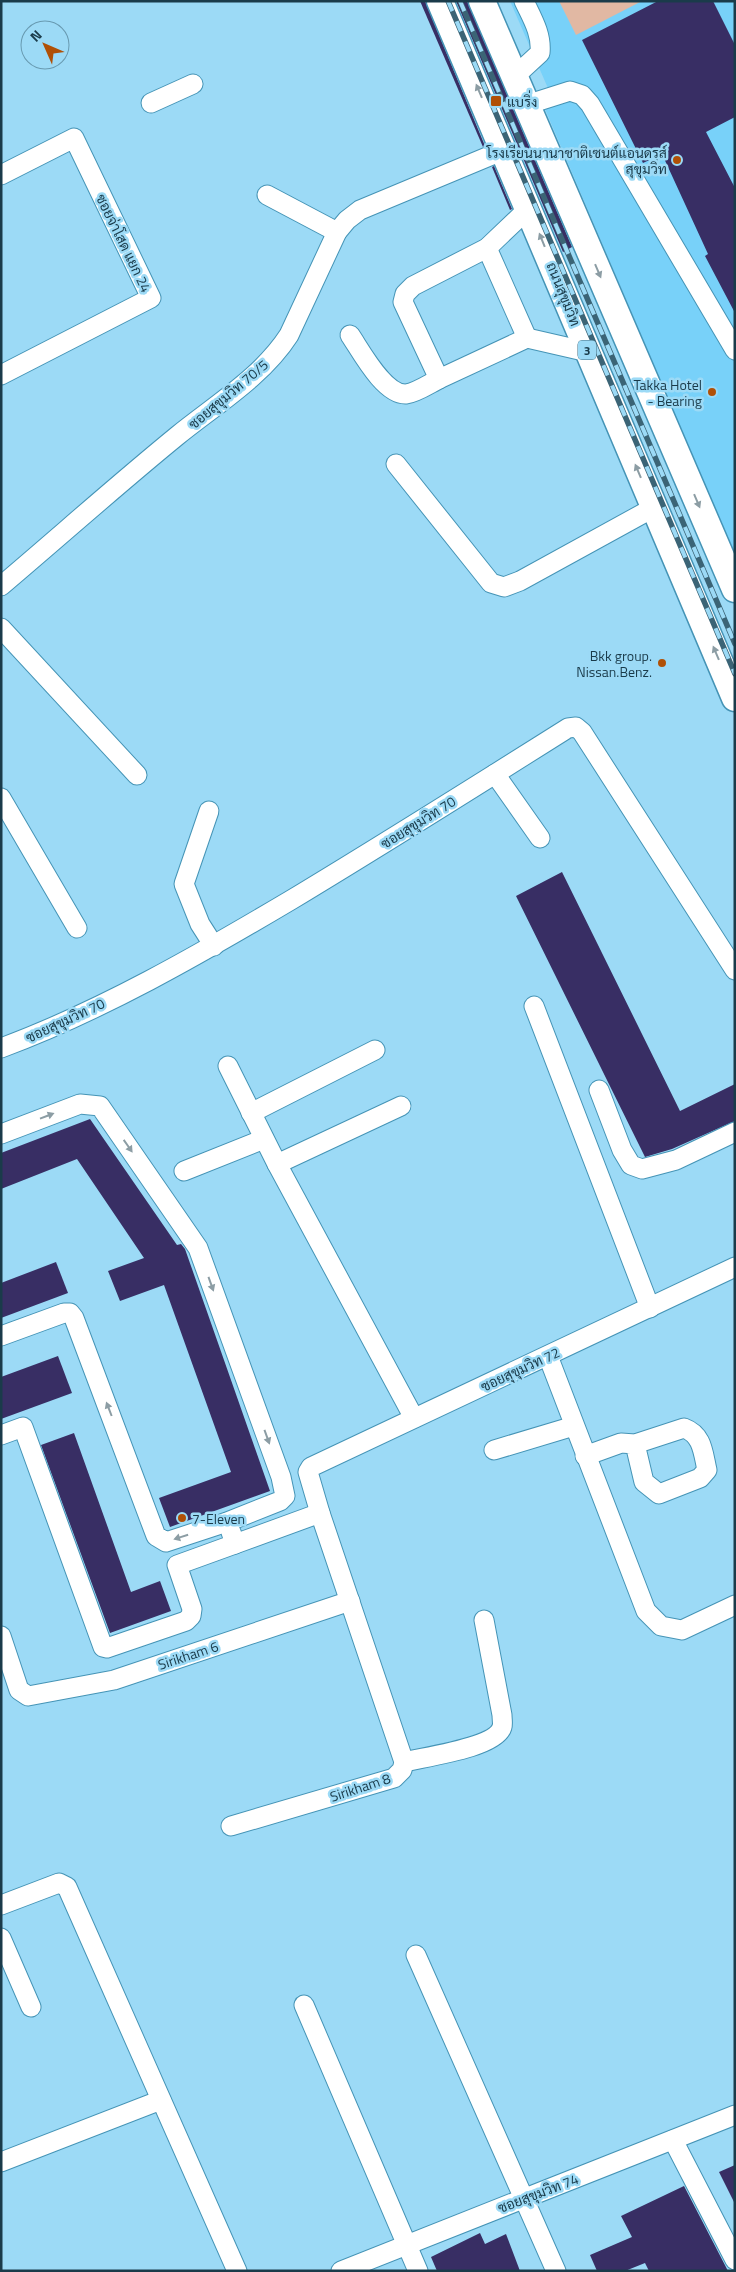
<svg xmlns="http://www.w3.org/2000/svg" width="736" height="2272" font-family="'Titillium Web',Sarabun,sans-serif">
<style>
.built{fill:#78d1f9}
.green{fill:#e1b8a3}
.building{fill:#382e64}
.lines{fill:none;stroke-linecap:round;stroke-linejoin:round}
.minor-casing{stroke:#4594b6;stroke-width:21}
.highway-casing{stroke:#4594b6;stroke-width:29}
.minor{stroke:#fff;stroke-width:19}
.highway{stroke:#fff;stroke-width:26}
.rail-casing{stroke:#3b6476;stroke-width:5.5}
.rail{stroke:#9cdaf6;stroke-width:4;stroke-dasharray:11;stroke-linecap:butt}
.oneway{fill:#8c9da4}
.poi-dot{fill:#b05006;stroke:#9cdaf6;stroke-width:2}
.labels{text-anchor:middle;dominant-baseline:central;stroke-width:5;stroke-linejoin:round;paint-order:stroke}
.shield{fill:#9cdaf6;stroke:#416b7e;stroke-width:1}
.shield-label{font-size:12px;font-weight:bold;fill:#1a3b4a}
.poi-label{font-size:14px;fill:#1a3b4a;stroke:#9cdaf6;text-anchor:end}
.street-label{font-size:14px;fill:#1a3b4a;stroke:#9cdaf6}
</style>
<rect width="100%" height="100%" fill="#9cdaf6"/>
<polygon class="built" points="510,1 735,1 735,556 545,109 554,102"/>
<polygon class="green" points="559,1 642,1 576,35"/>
<g class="building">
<polygon points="420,1 425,1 485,146 483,147"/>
<polygon points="456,1 467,1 572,247 563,252"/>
<polygon points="658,1 713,1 735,45 735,117 706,132 735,188 735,313 705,256 708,254 662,154 643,163 582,40"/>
<polygon points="494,166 512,209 510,210 492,167"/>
<polygon points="562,872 680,1111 735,1084 735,1121 672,1149 645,1157 516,896"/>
<polygon points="90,1119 177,1245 181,1244 185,1249 270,1491 170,1527 159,1498 231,1472 164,1285 120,1301 108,1271 144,1258 77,1159 1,1189 1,1153"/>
<polygon points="56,1262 68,1293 1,1318 1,1283"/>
<polygon points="58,1356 72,1393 1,1419 1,1377"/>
<polygon points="74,1433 131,1592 160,1581 171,1611 110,1633 41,1445"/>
<polygon points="735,2165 735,2204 719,2172"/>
<polygon points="684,2186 728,2271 649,2271 645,2263 625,2271 597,2271 590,2255 632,2237 621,2216"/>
<polygon points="480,2233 485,2244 506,2234 520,2271 437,2271 431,2257"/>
</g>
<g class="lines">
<defs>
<g id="minor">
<path d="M514,77L540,53C542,34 532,18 524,1"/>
<polyline points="151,103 193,84"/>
<polyline points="526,105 570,91 582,95 590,104 735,350"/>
<polyline points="1,175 74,138 151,298 1,375"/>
<polyline points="267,195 337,232"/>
<polyline points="529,208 487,248 413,286 405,294 403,302 439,379 527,338 588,352"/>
<polyline points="487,248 527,338"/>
<path d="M350,335C361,351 384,395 406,394C416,393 429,384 439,379"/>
<polyline points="396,464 491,583 504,587 520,581 653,508"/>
<path d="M1,586C60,536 117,485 177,436C215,405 262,377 289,335L337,232L347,220L360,210L504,150"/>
<polyline points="1,628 137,775"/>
<polyline points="495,774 540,838"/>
<polyline points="1,798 77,928"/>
<polyline points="209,811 184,884 200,924 214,946"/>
<polyline points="534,1006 650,1308"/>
<path d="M1,1048C101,1011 200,954 291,900C384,844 476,786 568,728L576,727L582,732L735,970"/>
<polyline points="228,1066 277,1164 414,1418"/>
<polyline points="599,1090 622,1150 631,1165 642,1169 676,1160 735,1132"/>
<polyline points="251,1113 375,1050"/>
<polyline points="1,1134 80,1104 100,1106 198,1248 281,1477 285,1496 280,1501 227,1522 166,1542 156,1536 74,1318 70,1313 64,1313 1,1336"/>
<polyline points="277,1164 401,1106"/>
<polyline points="184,1171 264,1139"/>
<polyline points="548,1356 646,1611 661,1626 682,1630 735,1605"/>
<polyline points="1,1435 23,1427 103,1647 107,1648 186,1621 191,1616 192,1609 177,1565 235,1544"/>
<polyline points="494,1450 574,1426"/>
<path d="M585,1456L621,1443L635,1444L684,1428C703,1435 703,1453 707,1470L700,1478L659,1494L644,1482L635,1444"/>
<polyline points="231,1532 235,1544 320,1513"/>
<polyline points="1,1636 19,1690 28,1696 114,1680 350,1601"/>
<path d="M404,1762C423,1757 496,1748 502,1727C503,1724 502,1719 502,1715L484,1620"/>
<polyline points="231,1826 394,1778 402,1770 404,1762 320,1513 308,1472 311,1467 735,1267"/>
<polyline points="1,1905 59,1883 67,1887 237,2271"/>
<polyline points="1,1938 31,2007"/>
<polyline points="416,1955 556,2271"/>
<polyline points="304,2005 418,2271"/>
<polyline points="673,2140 735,2260"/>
<polyline points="1,2162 161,2100"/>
<polyline points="341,2271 735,2115"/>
</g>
<g id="highway">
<polyline points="440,1 735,698"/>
<polyline points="482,1 735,589"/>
</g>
</defs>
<use href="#minor" class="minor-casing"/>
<use href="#highway" class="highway-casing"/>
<use href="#minor" class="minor"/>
<use href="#highway" class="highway"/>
<defs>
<g id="rail">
<polyline points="448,1 735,674"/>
<polyline points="460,1 735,644"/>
</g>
</defs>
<use href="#rail" class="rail-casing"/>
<use href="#rail" class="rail"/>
</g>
<defs><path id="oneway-solid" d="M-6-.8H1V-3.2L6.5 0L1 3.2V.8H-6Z" transform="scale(1.25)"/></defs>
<g class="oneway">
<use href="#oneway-solid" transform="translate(479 91) rotate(-113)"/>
<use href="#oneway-solid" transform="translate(542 240) rotate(-112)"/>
<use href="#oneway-solid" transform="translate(598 271) rotate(67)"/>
<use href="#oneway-solid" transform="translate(638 471) rotate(-113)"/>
<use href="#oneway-solid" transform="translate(697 501) rotate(67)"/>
<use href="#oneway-solid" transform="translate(716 653) rotate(-113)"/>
<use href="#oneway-solid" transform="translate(47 1116) rotate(-21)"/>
<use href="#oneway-solid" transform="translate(128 1146) rotate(55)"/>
<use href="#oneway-solid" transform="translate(211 1284) rotate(70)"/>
<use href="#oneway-solid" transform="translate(109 1409) rotate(-111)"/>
<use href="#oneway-solid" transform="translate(267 1437) rotate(70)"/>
<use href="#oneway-solid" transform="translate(181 1537) rotate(162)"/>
</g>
<g class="poi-dot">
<rect x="490" y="95" width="12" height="12" rx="2.5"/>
<circle cx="677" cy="160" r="5"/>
<circle cx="712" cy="392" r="5"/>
<circle cx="662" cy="663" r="5"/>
<circle cx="182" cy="1518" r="5"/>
</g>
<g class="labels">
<rect class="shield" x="578" y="340.5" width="18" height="19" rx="4"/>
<g class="shield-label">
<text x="587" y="350">3</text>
</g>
<g class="poi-label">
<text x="507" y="101" text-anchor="start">แบริ่ง</text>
<text x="667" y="152">โรงเรียนนานาชาติเซนต์แอนดรูส์<tspan x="667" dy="16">สุขุมวิท</tspan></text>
<text x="702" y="384">Takka Hotel<tspan x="702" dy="16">- Bearing</tspan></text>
<text x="652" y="655">Bkk group.<tspan x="652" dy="16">Nissan.Benz.</tspan></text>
<text x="192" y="1518" text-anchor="start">7-Eleven</text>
</g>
<g class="street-label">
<text transform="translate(124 243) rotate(64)">ซอยจ่าโสด แยก 24</text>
<text transform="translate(564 294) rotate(68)">ถนนสุขุมวิท</text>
<text transform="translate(228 394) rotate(-40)">ซอยสุขุมวิท 70/5</text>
<text transform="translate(418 822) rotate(-32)">ซอยสุขุมวิท 70</text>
<text transform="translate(65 1020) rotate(-25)">ซอยสุขุมวิท 70</text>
<text transform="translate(520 1369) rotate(-25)">ซอยสุขุมวิท 72</text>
<text transform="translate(188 1655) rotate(-18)">Sirikham 6</text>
<text transform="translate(360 1787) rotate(-18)">Sirikham 8</text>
<text transform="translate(538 2193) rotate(-21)">ซอยสุขุมวิท 74</text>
</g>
</g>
<rect width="736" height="2272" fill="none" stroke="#1a3b4a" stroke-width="5"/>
<g transform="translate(45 45) rotate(315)"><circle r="24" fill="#9cdaf6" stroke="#689ab1"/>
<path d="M0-4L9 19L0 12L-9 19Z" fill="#b05006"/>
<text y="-8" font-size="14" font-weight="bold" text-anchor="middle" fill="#1a3b4a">N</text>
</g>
</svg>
